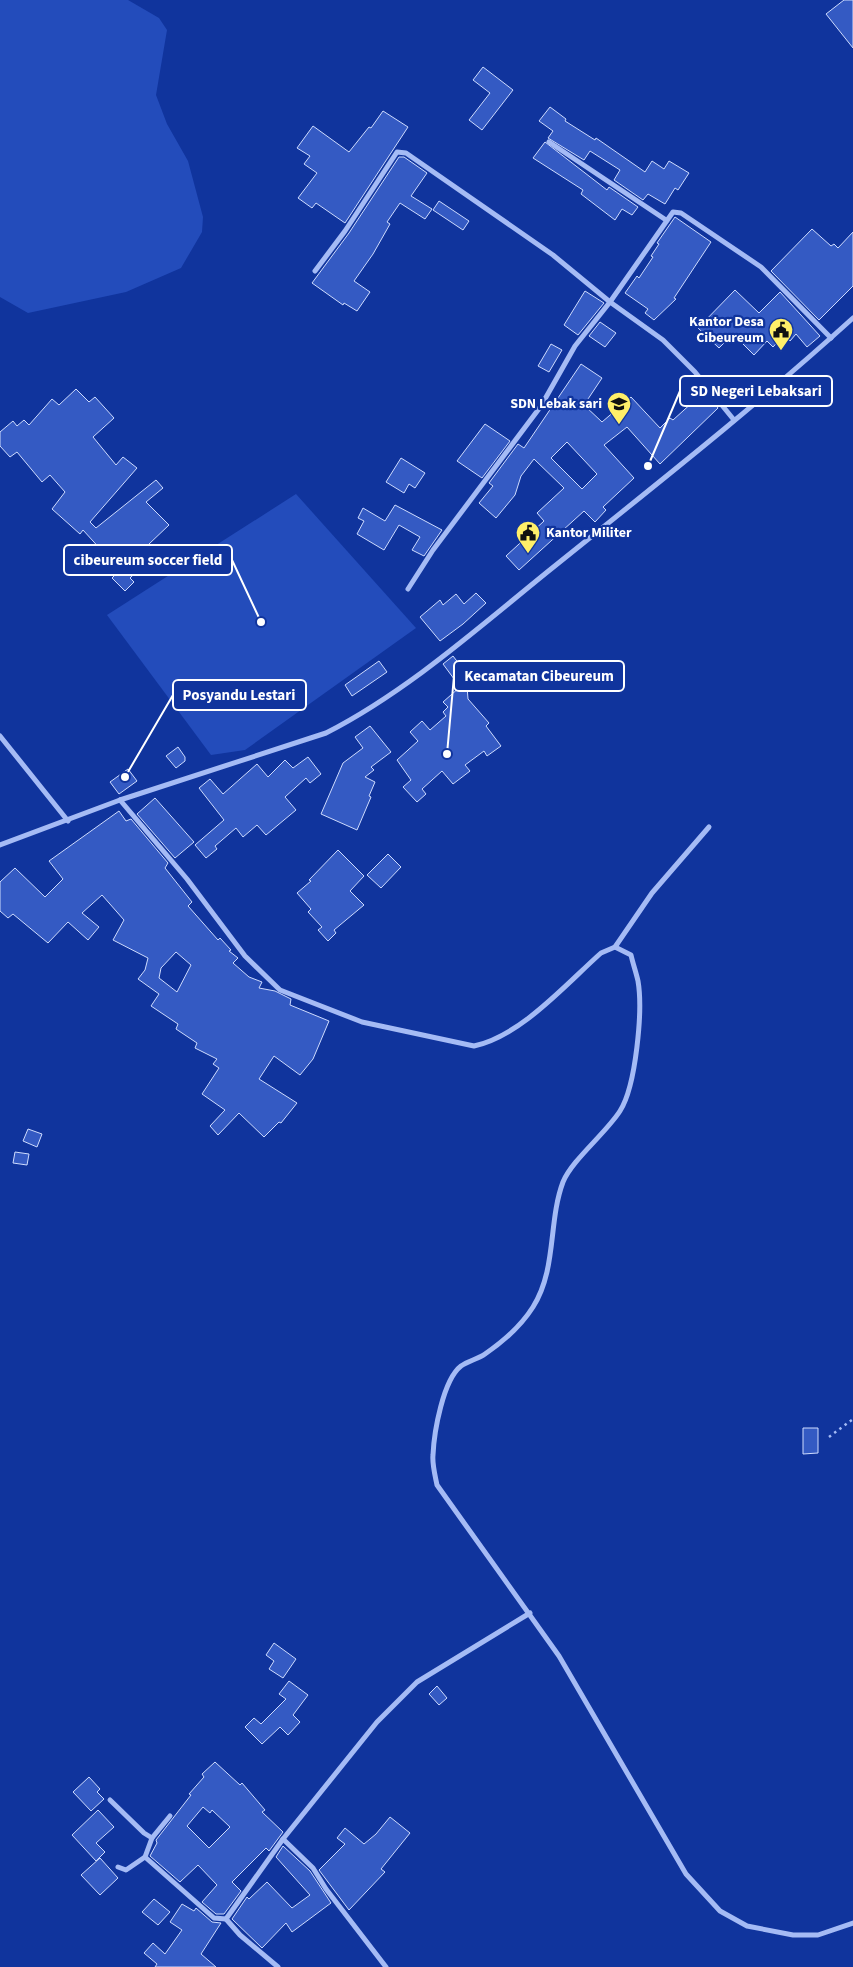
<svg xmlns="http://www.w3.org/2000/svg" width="853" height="1967" font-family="'Source Sans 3',sans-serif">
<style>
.green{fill:#234cbb}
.building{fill:#345ac3;stroke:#cedbfe;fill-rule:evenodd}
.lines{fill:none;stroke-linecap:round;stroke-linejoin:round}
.path{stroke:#a5bbf5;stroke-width:2.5;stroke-dasharray:2.5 4;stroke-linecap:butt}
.minor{stroke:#a5bbf5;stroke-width:5}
.labels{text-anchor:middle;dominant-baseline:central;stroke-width:4.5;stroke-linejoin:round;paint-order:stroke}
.poi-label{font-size:14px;font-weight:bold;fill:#fff;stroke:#10349d;text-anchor:end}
.leader{fill:none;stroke:#fff;stroke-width:2}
.callout-dot{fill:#fff;stroke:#10349d;stroke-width:2}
.callout{fill:#10349d;stroke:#fff;stroke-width:2}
.callout-label{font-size:15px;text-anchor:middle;font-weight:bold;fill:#fff}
</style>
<rect width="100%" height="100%" fill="#10349d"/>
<g class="green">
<polygon points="0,0 128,0 159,18 167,30 156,95 167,124 188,161 203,217 202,232 181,268 126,292 28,313 0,297"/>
<polygon points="296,494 416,628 245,750 211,755 107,615"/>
</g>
<g class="building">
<polygon points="844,0 853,0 853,48 826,14"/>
<polygon points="483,67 513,90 482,130 469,120 490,93 473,80"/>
<polygon points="550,107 566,119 565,121 595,140 596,138 645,172 652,161 664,169 669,161 689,173 678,190 675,188 665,204 648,194 643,200 614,180 620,170 590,151 584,160 548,138 553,131 539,121"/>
<polygon points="383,111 408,127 345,223 316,203 312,208 298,198 317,173 304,164 310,156 297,148 313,126 349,152 369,127 371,128"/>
<polygon points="545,142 607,190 609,187 638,207 632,215 622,209 615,220 581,194 583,190 533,158"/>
<polygon points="399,157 404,157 427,173 411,196 432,209 425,219 400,203 387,222 390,224 373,254 354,281 370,292 357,311 344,303 343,305 312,283 349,233"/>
<polygon points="439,201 469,221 463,230 433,210"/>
<polygon points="675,217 711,242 674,298 676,299 654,320 645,313 648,309 625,293 637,276 639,278 653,257 651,256 659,244 657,243"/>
<polygon points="812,229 831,246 834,244 838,248 853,232 853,286 819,320 771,271"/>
<polygon points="735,290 759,313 780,292 820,336 807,347 796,334 790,341 784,335 773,347 767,341 754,355 733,334 719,348 698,328"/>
<polygon points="585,291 604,303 578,335 564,325"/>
<polygon points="600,322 616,333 605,347 589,336"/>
<polygon points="551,344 562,350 549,372 538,366"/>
<path d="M581,364L602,378L584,405L602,422L631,397L660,428L670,418L673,420L705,391L718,408L660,464L627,427L604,445L634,478L603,507L606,510L595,522L584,511L519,570L506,556L544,521L537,513L564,488L534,459L521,476L515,495L496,518L479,503L493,486L489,483L518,444L524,448ZM567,442L597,474L582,489L551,458Z"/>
<polygon points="76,389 89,402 95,397 114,418 93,437 116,465 123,457 137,468 90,522 96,528 156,480 163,488 146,502 169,525 149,544 157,552 130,578 134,582 125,591 112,578 123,567 106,548 103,552 83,530 80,534 52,509 65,492 50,475 42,482 17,452 10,457 0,446 0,432 13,421 17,426 24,420 29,425 52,399 59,405"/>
<polygon points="485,424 510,441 482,478 457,461"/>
<polygon points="401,458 425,473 415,488 409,484 404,493 386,482"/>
<polygon points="395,505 442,530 424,556 412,550 420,537 399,525 384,550 357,534 364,521 358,518 363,508 385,521"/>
<polygon points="476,593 486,603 463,624 440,641 420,617 440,600 443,605 456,594 464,604"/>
<polygon points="453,656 466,673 468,699 489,723 486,726 501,746 487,756 484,751 465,765 470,771 453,784 442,771 422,789 426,794 417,802 403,787 411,780 397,760 418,741 410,732 422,721 430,730 446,716 443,712 448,707 443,702 460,687 443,664"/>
<polygon points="379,661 387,672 352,696 345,685"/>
<polygon points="370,726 391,752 371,767 374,770 365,777 375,782 369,796 371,797 357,830 321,814 343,763 363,748 355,737"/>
<polygon points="178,747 185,757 185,761 176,768 166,756"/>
<polygon points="308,757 321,774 310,783 306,778 285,797 296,810 266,835 257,825 243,837 236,828 215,846 217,849 206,858 195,845 224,820 199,788 210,779 223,794 257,764 268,777 285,760 293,768"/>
<polygon points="128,769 137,781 119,794 110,782"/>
<polygon points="155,798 194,842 175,858 137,814"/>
<path d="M119,811L126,821L131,819L168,863L165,868L192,902L188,906L218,940L220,938L231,950L229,951L238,958L233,963L249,977L262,982L259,988L275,991L291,999L290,1005L329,1021L313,1059L300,1075L274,1056L259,1079L297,1103L281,1123L279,1122L264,1137L239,1113L218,1135L210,1126L225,1110L202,1094L219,1068L213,1064L217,1059L195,1048L197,1043L176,1029L178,1024L151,1006L159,994L138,979L145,970L148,958L113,940L124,920L102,895L82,913L99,927L88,940L68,922L48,943L13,914L8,918L0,911V882L15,868L45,897L63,879L49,861ZM176,952L191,965L177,992L159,978L161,968Z"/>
<polygon points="338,850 364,876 350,891 364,905 334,930 336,933 328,941 318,930 322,927 308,912 311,909 297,893 311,881 309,880"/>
<polygon points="388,854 401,867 381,888 367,875"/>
<polygon points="28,1129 42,1134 37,1147 23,1141"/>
<polygon points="15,1152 29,1154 27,1165 13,1163"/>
<polygon points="803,1428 818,1428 818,1453 803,1454"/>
<polygon points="274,1643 296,1659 283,1678 269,1669 274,1661 266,1655"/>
<polygon points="289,1681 308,1695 293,1715 300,1722 288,1735 280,1727 262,1744 245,1727 254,1718 261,1724 286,1699 279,1694"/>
<polygon points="437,1686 447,1698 439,1705 429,1694"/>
<path d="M215,1762L240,1785L242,1783L265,1810L262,1812L283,1832L269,1851L266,1848L232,1882L241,1891L224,1914H216L202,1902L217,1885L198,1865L180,1882L150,1856L157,1843L156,1840L191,1795L189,1794L204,1777L202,1774ZM203,1807L210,1813L212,1810L230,1827L209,1848L187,1826Z"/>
<polygon points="89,1777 100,1789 97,1792 104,1799 91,1811 73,1792"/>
<polygon points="98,1810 114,1827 96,1843 105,1852 96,1861 72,1835"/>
<polygon points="390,1817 410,1833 381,1869 385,1872 349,1910 319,1870 345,1844 337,1838 345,1828 364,1844 376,1834"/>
<polygon points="283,1846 310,1871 331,1903 292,1932 286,1923 262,1948 232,1919 247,1897 249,1899 267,1882 292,1908 310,1895 276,1857"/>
<polygon points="100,1858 118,1878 100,1895 81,1875"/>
<polygon points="154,1899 170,1912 158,1925 142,1912"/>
<polygon points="182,1904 194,1911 196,1908 212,1922 221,1923 201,1954 216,1967 155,1967 157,1964 144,1953 153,1943 165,1954 182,1930 170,1922"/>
</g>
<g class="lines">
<polyline class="path" points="829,1437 853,1419"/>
<g class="minor">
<polyline points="549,142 666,220"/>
<polyline points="315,271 345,231 397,152 406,153 553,255 610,302 663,340 695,372 734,420"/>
<polyline points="408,589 433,550 541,406 575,346 610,302 673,212 681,213 761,267 831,338"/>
<polyline points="0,736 68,821"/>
<path d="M120,800L187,879L245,956L280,990L362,1022L474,1046C521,1036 566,984 601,953L615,947L631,955C633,964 636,972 638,981C643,1010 636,1086 620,1111C606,1133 572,1160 563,1182C548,1222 557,1269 533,1307C521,1326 504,1341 485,1354C478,1359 468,1361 461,1366C443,1380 434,1432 433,1455C432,1464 435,1475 437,1485L559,1656L686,1874L720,1911L747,1926L793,1935H818L853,1923"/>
<path d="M0,845L120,800L326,733C408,691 479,627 551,569C653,487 756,406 853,318"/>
<polyline points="615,947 652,893 709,827"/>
<polyline points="110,1800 144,1833 152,1838"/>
<polyline points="170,1816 152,1838 145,1857 214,1918 226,1919"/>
<polyline points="283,1839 313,1868 326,1889 386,1967"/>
<polyline points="118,1867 126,1870 145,1857"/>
<polyline points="278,1967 240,1935 226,1919 283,1839 377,1722 417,1682 530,1613"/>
</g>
</g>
<defs>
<symbol id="civic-pin" viewBox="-11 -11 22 30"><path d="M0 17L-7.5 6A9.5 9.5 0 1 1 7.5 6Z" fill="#ffef69" stroke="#10349d"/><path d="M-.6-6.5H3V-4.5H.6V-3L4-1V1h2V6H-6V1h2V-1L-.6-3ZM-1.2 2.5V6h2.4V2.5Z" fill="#111"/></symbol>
<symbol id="school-pin" viewBox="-11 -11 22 30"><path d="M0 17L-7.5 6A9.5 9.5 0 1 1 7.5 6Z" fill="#ffef69" stroke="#10349d"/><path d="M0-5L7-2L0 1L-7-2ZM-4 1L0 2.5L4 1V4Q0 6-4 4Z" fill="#111"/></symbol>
</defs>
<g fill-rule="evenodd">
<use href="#civic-pin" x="767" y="316" width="28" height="38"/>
<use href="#school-pin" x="605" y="390" width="28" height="38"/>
<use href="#civic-pin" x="514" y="519" width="28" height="38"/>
</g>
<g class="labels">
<g class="poi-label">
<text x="764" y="322">Kantor Desa<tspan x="764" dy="16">Cibeureum</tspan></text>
<text x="602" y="404">SDN Lebak sari</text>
<text x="546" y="533" text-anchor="start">Kantor Militer</text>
</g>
</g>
<path class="leader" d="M648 466L680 391M261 622L232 560M447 754L454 676M125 777L173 695"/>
<g class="callout-dot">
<circle cx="648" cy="466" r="5"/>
<circle cx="261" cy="622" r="5"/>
<circle cx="447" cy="754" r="5"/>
<circle cx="125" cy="777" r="5"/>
</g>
<g class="callout">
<rect x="680" y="376" width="152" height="30" rx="5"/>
<rect x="64" y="545" width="168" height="30" rx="5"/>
<rect x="454" y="661" width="170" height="30" rx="5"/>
<rect x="173" y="680" width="133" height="30" rx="5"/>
</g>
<g class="callout-label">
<text x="756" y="396">SD Negeri Lebaksari</text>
<text x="148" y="565">cibeureum soccer field</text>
<text x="539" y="681">Kecamatan Cibeureum</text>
<text x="239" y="700">Posyandu Lestari</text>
</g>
</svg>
